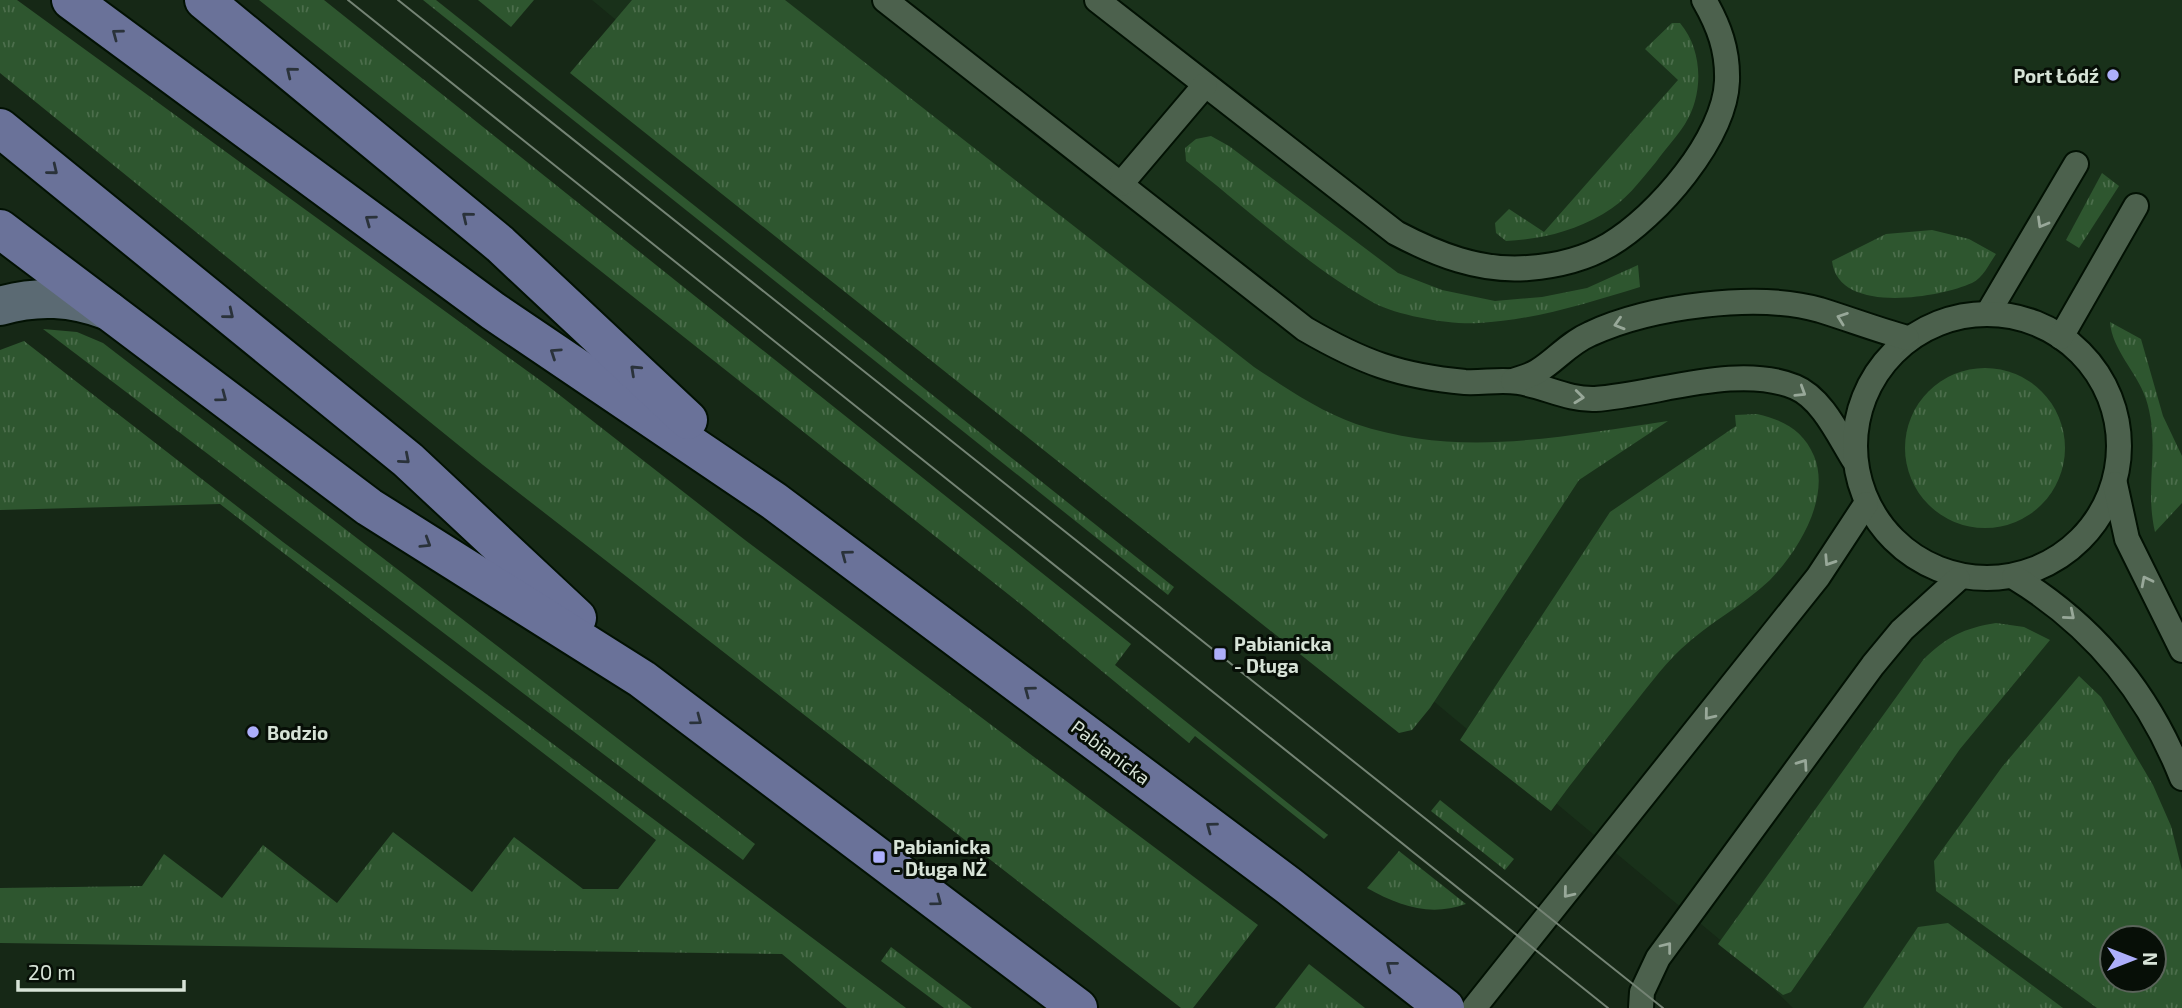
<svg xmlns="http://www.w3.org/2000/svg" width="2182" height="1008" font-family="'Exo 2',sans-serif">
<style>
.built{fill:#19311a;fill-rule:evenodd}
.grass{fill:url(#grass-tufts);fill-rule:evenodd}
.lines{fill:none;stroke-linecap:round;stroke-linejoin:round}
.lane-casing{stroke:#021103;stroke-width:28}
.secondary-casing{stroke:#021103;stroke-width:42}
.primary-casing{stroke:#021103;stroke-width:42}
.lane{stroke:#4c614d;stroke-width:24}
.secondary{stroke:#5b6a73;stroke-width:38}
.primary{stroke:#6a7299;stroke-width:38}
.tram{stroke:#748374;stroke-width:2}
.oneway{stroke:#2a323a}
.oneway2{stroke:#98a899}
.poi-dot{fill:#adaffb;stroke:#070f07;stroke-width:2.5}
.labels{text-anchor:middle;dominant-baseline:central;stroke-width:6;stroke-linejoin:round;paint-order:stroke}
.poi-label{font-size:19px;font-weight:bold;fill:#d7e3d7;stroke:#070f07;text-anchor:start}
.street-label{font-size:19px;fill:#d7e3d7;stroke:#070f07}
</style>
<defs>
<pattern id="grass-tufts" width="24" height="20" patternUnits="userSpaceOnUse" patternTransform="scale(1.75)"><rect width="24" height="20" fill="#2e562f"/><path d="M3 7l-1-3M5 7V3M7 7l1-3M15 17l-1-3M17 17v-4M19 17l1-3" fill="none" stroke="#4c6e4c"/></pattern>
</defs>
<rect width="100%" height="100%" fill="#162816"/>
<path class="built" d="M592,0H2182V1008H1793L1743,959ZM2112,938H2154V980H2112Z"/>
<g class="grass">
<polygon points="0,0 17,0 548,386 745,540 1258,925 1193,1008 1181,1008 483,465 0,73"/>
<polygon points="259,0 324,0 1131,644 1115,665 1328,835 1324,839 1195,736 1189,743 1023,606"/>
<polygon points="423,0 436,0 1174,587 1168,595"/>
<polygon points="478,0 534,0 511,27"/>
<path d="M632,0H785L1254,367C1286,388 1319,411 1356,424C1460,459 1563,436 1668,421L1579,480L1430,708L1412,730L1399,733L570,73Z"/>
<path d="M1672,23H1680C1703,50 1704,94 1685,124C1677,137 1665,149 1656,162C1639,182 1626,201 1603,214C1572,232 1541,239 1506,241L1496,233L1495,223L1509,209L1544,232L1678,80L1645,49Z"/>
<path d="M1211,136L1229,146L1398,273L1442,290L1495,301L1542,297L1587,288L1638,265L1640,287C1587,303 1535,320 1479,323C1451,325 1399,316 1374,303C1310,268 1245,207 1186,161L1185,148L1196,139Z"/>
<polygon points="2102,173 2119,186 2079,248 2066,240"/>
<path d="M1932,230L1969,239L1996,254C1989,264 1983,278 1972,283C1938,298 1838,315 1832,261L1886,234Z"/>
<path d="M2110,322L2141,339L2163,416L2182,456V503L2155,532C2144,485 2161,446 2146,399C2137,372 2112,350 2110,322Z"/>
<polygon points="43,329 77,332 103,343 755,844 743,860"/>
<polygon points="24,341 283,542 906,1008 847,1008 782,954 0,943 0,888 142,886 164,854 222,898 263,845 337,903 393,832 472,892 514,837 583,889 618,889 656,840 220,504 0,510 0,350"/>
<circle cx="1985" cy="448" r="80"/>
<path d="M1757,414C1783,420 1803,430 1814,456C1831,497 1799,550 1770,580C1743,606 1708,623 1681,649C1661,668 1644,692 1626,714C1601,746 1575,778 1551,811L1460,740L1610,512L1736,426L1735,415Z"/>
<path d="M1996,623L2024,627L2050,640L1960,749L1791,992L1783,995L1718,944L1923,660C1946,637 1964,628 1996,623Z"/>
<path d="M2079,676L2101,697L2153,785L2171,826L2182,870V1008H2097L1936,891L1934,861L2002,767ZM2154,938V980H2112V938Z"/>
<polygon points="1440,800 1514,859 1505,870 1431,811"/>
<path d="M1399,851L1466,904C1430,917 1399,906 1367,888Z"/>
<polygon points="1948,923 2063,1008 1863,1008 1918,927"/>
<polygon points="891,947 972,1008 944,1008 881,961"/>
<polygon points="1309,964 1365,1008 1275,1008"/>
</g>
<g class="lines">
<defs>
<g id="lane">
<path d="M885,0L1305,329C1362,362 1399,376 1465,382C1483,383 1501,379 1518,382C1545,386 1568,400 1595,399C1656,395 1737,363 1795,387C1822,398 1839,436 1854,460"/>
<path d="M1097,0L1396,233C1436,254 1480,272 1528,268C1555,266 1585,259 1609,245C1657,217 1725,138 1727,81C1728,50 1719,26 1704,0"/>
<polyline points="1121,184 1205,85"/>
<polyline points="1988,313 2076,164"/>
<circle cx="1987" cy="446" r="132"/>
<polyline points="2061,337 2136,206"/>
<path d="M1513,381C1521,378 1531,376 1538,371C1556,360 1569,343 1590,334C1650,306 1757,292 1820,310C1849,319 1878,330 1907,338"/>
<polyline points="2115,484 2127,539 2182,650"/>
<path d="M2014,577C2093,625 2148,691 2182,778"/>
<polyline points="1474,1008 1818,577 1866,504"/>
<polyline points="1641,1008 1642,992 1658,958 1873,665 1902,630 1958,579"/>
</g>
<path id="secondary" d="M0,306C38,295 72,297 109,311"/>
<g id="primary">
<polyline points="71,0 493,311 774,501 1289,886 1445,1008"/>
<polyline points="204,0 500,244 688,420"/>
<polyline points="0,128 408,460 577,618"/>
<polyline points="0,229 369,507 642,679 1078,1008"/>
</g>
</defs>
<use href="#lane" class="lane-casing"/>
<use href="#secondary" class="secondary-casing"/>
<use href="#primary" class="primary-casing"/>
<use href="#lane" class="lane"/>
<use href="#secondary" class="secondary"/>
<use href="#primary" class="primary"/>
<g class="tram">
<polyline points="348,0 1608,1008"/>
<polyline points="398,0 1663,1008"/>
</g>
</g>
<defs><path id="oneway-chevron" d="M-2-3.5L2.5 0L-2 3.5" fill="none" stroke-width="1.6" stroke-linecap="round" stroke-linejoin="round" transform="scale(1.75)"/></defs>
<g class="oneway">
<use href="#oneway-chevron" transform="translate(117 34) rotate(-143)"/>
<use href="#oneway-chevron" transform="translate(291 72) rotate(-141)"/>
<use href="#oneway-chevron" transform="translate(53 170) rotate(39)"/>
<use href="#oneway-chevron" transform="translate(467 217) rotate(-141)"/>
<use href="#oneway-chevron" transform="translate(370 220) rotate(-144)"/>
<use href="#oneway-chevron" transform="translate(229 314) rotate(39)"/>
<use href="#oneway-chevron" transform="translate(555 353) rotate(-146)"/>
<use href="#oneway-chevron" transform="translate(635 370) rotate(-137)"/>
<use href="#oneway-chevron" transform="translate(222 397) rotate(37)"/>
<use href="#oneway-chevron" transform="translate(405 459) rotate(41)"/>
<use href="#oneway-chevron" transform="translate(426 543) rotate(32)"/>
<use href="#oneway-chevron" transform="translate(846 555) rotate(-143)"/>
<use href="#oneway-chevron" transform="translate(1029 691) rotate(-143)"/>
<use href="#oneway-chevron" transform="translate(697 720) rotate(37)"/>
<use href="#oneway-chevron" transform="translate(1211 827) rotate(-143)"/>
<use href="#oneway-chevron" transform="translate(937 901) rotate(37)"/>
<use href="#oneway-chevron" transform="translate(1391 966) rotate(-142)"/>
</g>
<g class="oneway2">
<use href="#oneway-chevron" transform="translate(2042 223) rotate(120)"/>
<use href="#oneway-chevron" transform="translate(1842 318) rotate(-160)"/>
<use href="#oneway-chevron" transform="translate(1619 324) rotate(163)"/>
<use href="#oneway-chevron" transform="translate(1801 392) rotate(32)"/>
<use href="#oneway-chevron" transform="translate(1579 397) rotate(6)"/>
<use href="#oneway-chevron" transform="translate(1829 561) rotate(123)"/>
<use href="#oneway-chevron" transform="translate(2146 581) rotate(-117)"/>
<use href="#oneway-chevron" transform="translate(2070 615) rotate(40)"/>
<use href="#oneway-chevron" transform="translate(1709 715) rotate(129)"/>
<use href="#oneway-chevron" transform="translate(1803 764) rotate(-55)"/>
<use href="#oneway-chevron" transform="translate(1568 893) rotate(129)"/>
<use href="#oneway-chevron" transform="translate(1667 947) rotate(-52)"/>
</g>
<g class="poi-dot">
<circle cx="2113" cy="75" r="7"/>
<rect x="1213" y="647" width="14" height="14" rx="3.5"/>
<circle cx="253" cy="732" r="7"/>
<rect x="872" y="850" width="14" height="14" rx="3.5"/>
</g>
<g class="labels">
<g class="poi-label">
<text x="2099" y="75" text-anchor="end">Port Łódź</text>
<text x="1234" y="643">Pabianicka<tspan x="1234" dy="22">- Długa</tspan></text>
<text x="267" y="732">Bodzio</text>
<text x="893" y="846">Pabianicka<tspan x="893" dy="22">- Długa NŻ</tspan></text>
</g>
<g class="street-label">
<text transform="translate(1111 752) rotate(37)">Pabianicka</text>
</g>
</g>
<g transform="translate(2133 959) rotate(90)"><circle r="33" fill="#070f07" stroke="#5a645a" stroke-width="2"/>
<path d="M0-5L12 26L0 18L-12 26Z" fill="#adaffb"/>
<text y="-10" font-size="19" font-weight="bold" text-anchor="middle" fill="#d7e3d7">N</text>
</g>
<path d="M18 980v10h166v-10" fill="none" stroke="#d7e3d7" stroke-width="3.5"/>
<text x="28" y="980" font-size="21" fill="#d7e3d7" stroke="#070f07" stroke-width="5" paint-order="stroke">20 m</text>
</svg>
